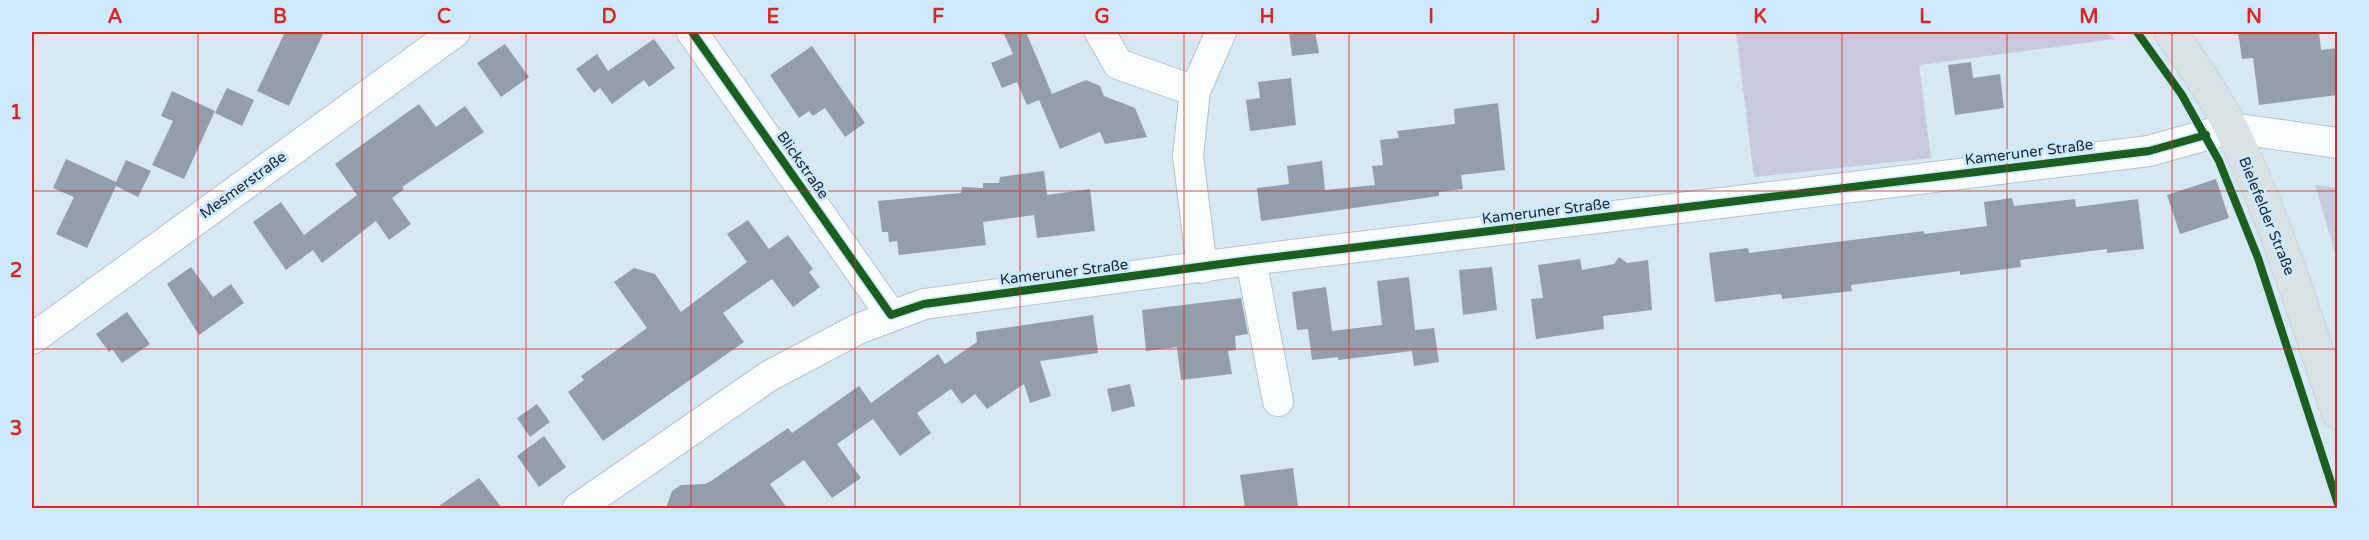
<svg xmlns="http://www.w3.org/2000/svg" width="2369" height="540" font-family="'Varela Round',sans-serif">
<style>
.green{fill:#c7c9dd}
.building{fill:#949eaa}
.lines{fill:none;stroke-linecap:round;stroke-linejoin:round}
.minor-casing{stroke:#b5c3cc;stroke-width:32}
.major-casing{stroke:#bbc4c9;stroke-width:34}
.minor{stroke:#f9fcfd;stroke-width:30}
.major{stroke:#d9e3e5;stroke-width:33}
.cycleway-casing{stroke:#cdeafd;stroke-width:11}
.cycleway{stroke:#1b5e20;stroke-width:8}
.grid{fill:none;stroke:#d62828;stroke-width:1.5;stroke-opacity:0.55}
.labels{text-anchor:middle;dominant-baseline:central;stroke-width:6;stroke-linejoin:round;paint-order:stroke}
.street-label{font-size:15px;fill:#1d2a33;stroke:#cdeafd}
.neatline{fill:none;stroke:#d62828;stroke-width:2}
.grid-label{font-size:20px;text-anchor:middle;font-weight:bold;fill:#d62828}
</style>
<rect width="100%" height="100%" fill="#d8e8f2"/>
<g class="green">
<polygon points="1736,32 2106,32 2115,39 1919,65 1931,158 1754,177"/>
<polygon points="2315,185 2337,188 2337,259"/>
</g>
<g class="building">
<polygon points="285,32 324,32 289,106 257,91"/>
<polygon points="1003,32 1026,32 1052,94 1086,80 1100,86 1104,96 1135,108 1147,137 1105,144 1100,132 1060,149 1039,100 1027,105 1017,82 1002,88 991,63 1013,54"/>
<polygon points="1289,32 1315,32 1319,53 1292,56"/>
<polygon points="2238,32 2319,32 2321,50 2337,48 2337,95 2259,105 2253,58 2242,59"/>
<polygon points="654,39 675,68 649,87 644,80 612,104 600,88 594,93 576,69 597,54 608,71"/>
<polygon points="505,44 529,77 501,97 477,63"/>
<polygon points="812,46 865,123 845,137 825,108 813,116 809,111 799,118 770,75"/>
<polygon points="1971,62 1973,78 2000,74 2004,108 1955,115 1948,65"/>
<polygon points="1291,78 1296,125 1250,131 1246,100 1260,98 1258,82"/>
<polygon points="227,88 254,100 242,126 215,113"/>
<polygon points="172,91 215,111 184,179 152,165 173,121 161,116"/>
<polygon points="1498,103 1505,170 1461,175 1463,189 1439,192 1439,196 1261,221 1257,188 1289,184 1287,166 1322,161 1325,190 1375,185 1372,166 1383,165 1380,140 1399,138 1397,131 1455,124 1454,109"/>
<polygon points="419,104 436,127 465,106 484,132 402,187 404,189 392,198 411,224 389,240 376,221 322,263 313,250 286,270 253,222 281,202 304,235 357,195 335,164"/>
<polygon points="66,159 116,182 126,160 151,171 138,197 116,186 87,248 56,234 74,197 53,188"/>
<polygon points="1044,171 1047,195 1090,189 1095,231 1037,238 1034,215 983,222 986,245 899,255 897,241 889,242 888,232 882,232 878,201 961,193 962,187 983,188 983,183 999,183 1000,177"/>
<polygon points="2216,179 2229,218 2180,234 2167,195"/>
<polygon points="2012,198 2014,206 2075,199 2076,207 2138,199 2144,249 2107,253 2107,249 2020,260 2021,267 1960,275 1960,271 1851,285 1852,291 1782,299 1781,294 1715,302 1709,253 1748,248 1749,253 1924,231 1924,234 1987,226 1984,202"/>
<polygon points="748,220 769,249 788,235 813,269 809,272 820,287 793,307 772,279 723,313 744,342 603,441 568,392 584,380 581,376 647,328 614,282 634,268 655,274 681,312 747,262 727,234"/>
<polygon points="1619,257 1627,263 1648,260 1652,310 1603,316 1604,329 1536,339 1531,299 1543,298 1538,265 1580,259 1582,270 1614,264"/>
<polygon points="191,267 213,297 231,284 244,303 199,335 167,284"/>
<polygon points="1492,267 1497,310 1463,315 1459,270"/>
<polygon points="1409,277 1415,330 1434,328 1439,362 1414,366 1412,351 1338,360 1338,357 1312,360 1308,329 1297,330 1292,292 1326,287 1332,331 1382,325 1377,281"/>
<polygon points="1241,298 1248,334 1235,336 1236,350 1228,351 1232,374 1181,380 1177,347 1146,351 1142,310"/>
<polygon points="127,312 150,344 122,363 112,349 109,352 96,334"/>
<polygon points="1093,315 1098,353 1040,361 1051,396 1030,403 1024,384 987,409 975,394 962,404 951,389 917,413 931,433 900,456 873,419 837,444 861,478 832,498 804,460 770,484 787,508 666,508 672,491 681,485 705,484 711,481 788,428 792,433 859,386 871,403 938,354 945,364 977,342 976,332"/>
<polygon points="1130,384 1135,406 1112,412 1107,389"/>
<polygon points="537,404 550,422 530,437 517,418"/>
<polygon points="544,436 566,467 539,487 517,456"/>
<polygon points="1293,468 1298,506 1245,508 1240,475"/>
<polygon points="479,478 502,508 436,508"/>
</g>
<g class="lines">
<defs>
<g id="minor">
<polyline points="692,32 891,315"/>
<polyline points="1100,32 1118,64 1195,91"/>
<polyline points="1251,260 1278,401"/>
<polyline points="1202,268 1188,156 1195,91 1221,32"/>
<polyline points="32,339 455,32"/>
<polyline points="578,508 769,376 858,329 924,304 1251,260 2149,151 2231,128 2338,143"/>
</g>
<path id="major" d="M2170,32C2192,62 2214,94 2231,128C2276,219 2305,317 2338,413"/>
</defs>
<use href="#minor" class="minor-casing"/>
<use href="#major" class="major-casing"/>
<use href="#minor" class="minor"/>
<use href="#major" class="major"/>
<defs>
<g id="cycleway">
<polyline points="692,32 891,315 924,304 1251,260 2149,151 2206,135"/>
<polyline points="2137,32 2182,95 2219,161 2258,258 2338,504"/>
</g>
</defs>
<use href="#cycleway" class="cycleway-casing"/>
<use href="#cycleway" class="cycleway"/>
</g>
<path class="grid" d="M198,32V508M362,32V508M526,32V508M691,32V508M855,32V508M1020,32V508M1184,32V508M1349,32V508M1514,32V508M1678,32V508M1842,32V508M2007,32V508M2172,32V508M32,191H2338M32,349H2338"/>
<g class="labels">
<g class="street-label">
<text transform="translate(2029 152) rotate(-7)">Kameruner Straße</text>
<text transform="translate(803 165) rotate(55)">Blickstraße</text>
<text transform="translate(243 185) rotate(-36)">Mesmerstraße</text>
<text transform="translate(1546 211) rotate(-7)">Kameruner Straße</text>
<text transform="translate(2267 216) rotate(68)">Bielefelder Straße</text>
<text transform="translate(1064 272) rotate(-7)">Kameruner Straße</text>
</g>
</g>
<rect width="2369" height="540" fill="none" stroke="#cdeafd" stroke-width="66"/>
<rect x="33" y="33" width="2303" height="474" class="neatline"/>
<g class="grid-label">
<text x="115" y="23">A</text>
<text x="280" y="23">B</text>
<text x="444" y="23">C</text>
<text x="609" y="23">D</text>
<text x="773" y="23">E</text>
<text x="938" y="23">F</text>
<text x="1102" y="23">G</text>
<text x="1267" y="23">H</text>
<text x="1431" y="23">I</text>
<text x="1596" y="23">J</text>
<text x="1760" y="23">K</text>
<text x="1925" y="23">L</text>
<text x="2089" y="23">M</text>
<text x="2254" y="23">N</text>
<text x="16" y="119">1</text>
<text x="16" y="277">2</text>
<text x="16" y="435">3</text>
</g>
</svg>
